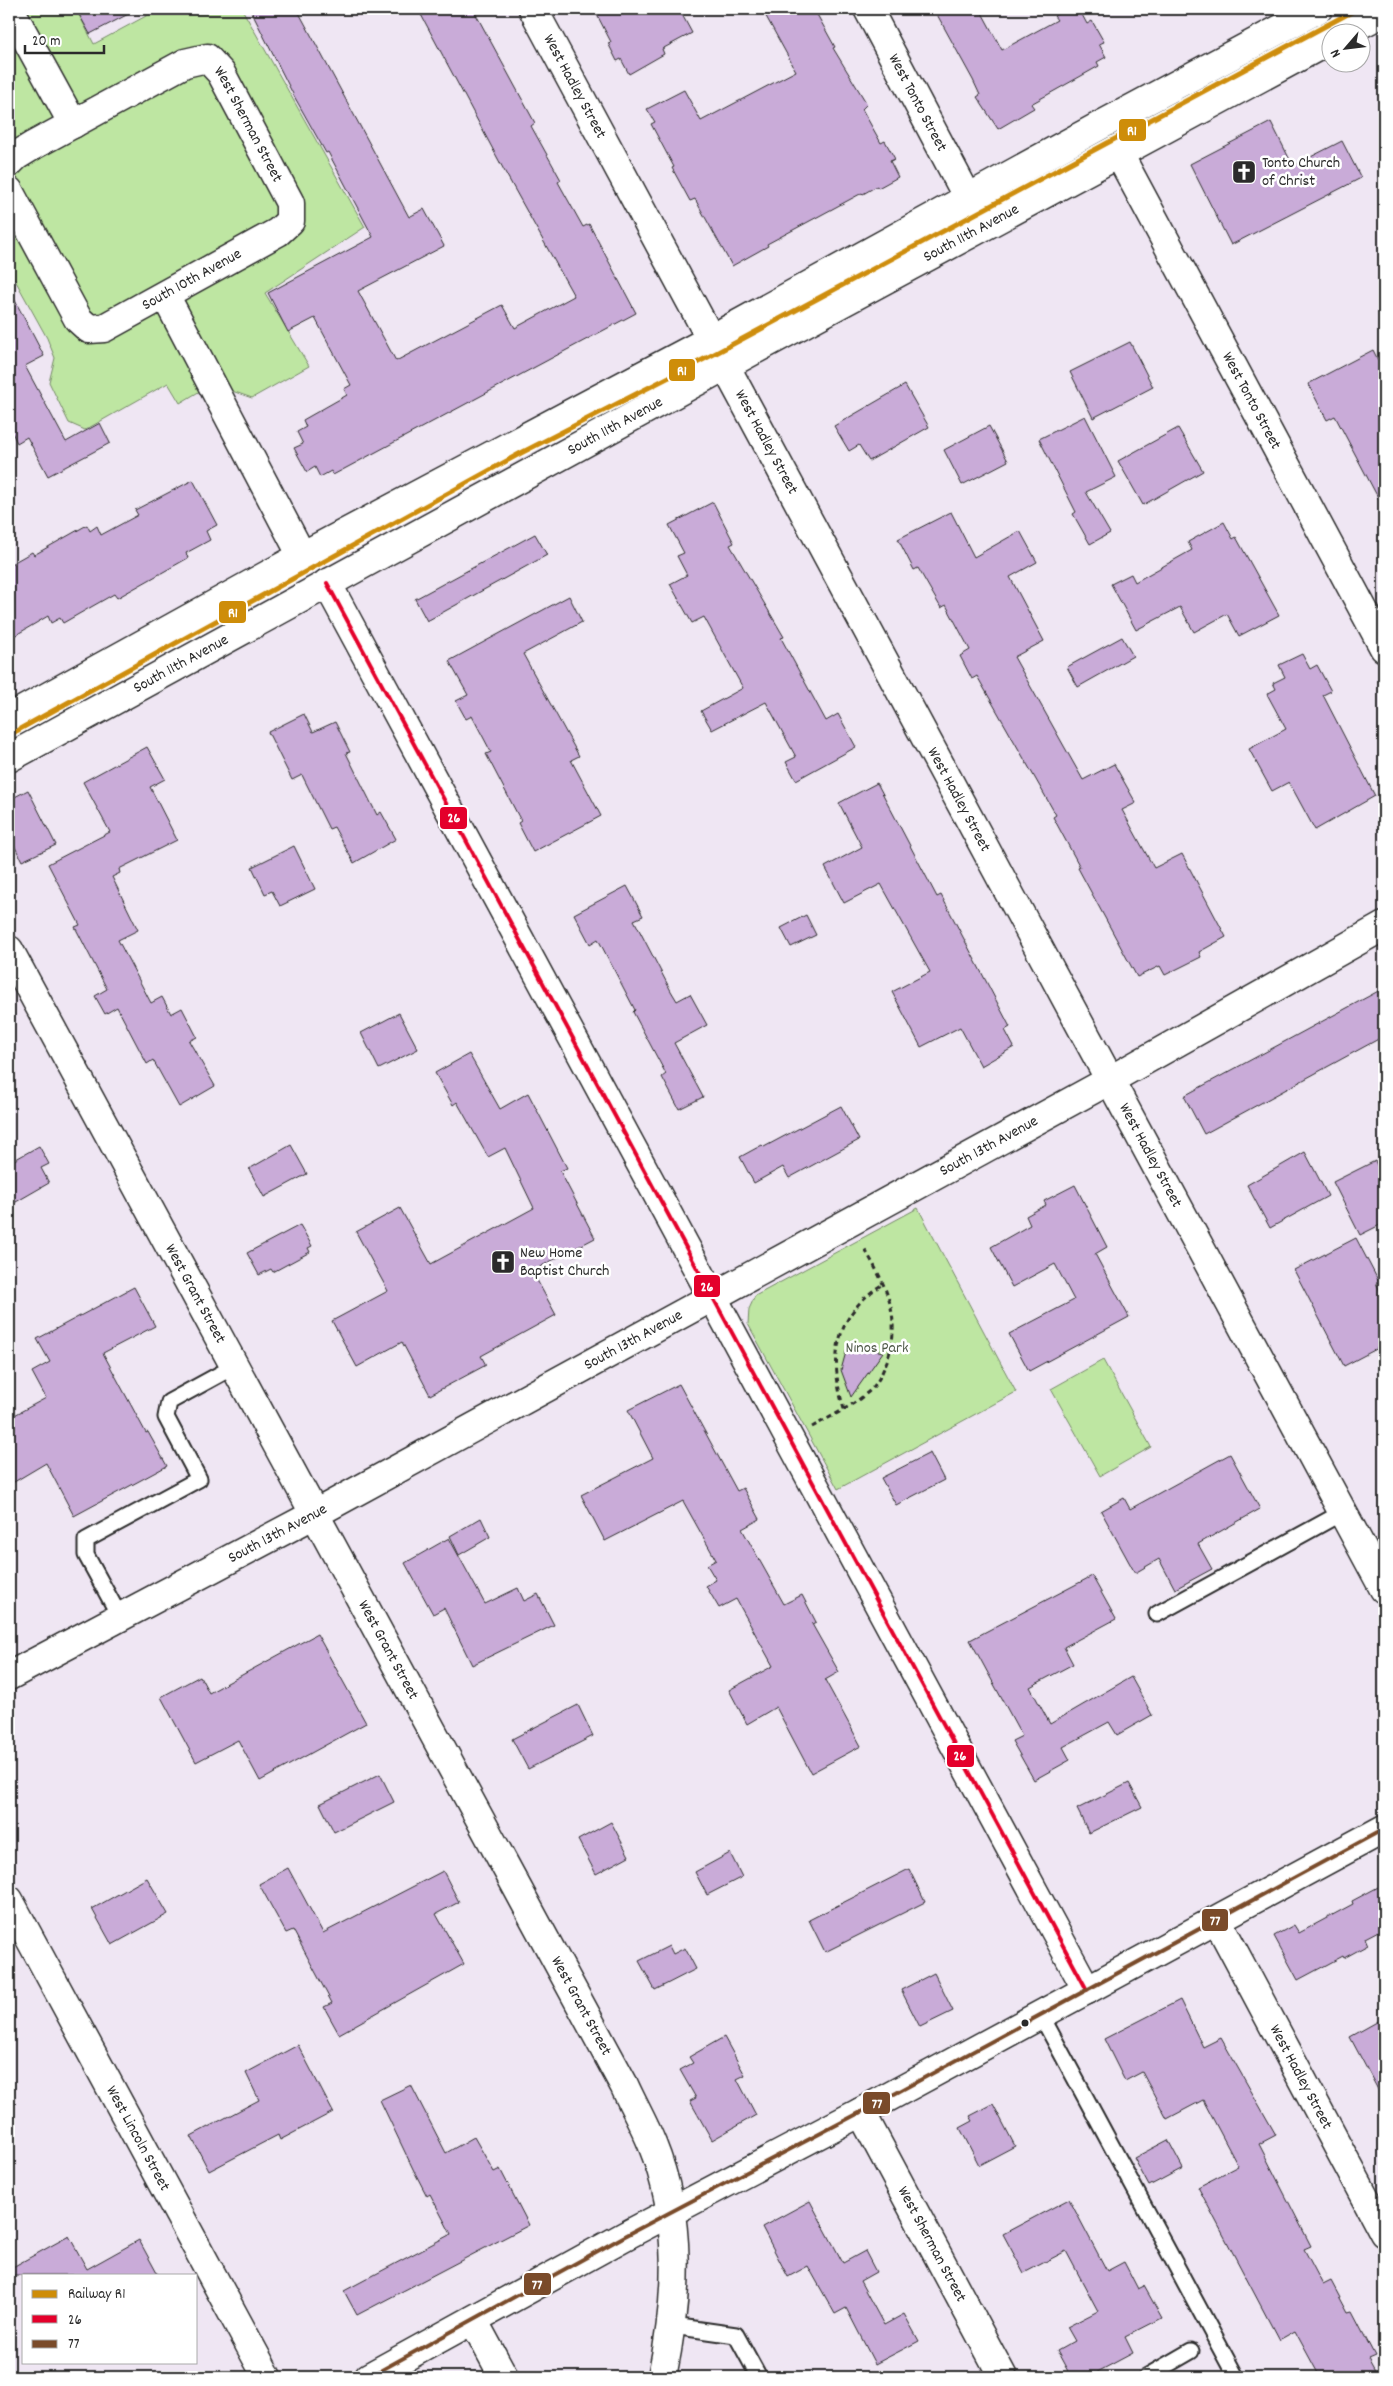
<svg xmlns="http://www.w3.org/2000/svg" width="1393" height="2386" font-family="Dekko,sans-serif">
<style>
.green{fill:#bee6a2;stroke:#748866}
.building{fill:#c9abd8;stroke:#2b2b2b}
.lines{fill:none;stroke-linecap:round;stroke-linejoin:round}
.lane-casing{stroke:#2b2b2b;stroke-width:19}
.street-casing{stroke:#2b2b2b;stroke-width:31}
.secondary-casing{stroke:#2b2b2b;stroke-width:31}
.path{stroke:#2b2b2b;stroke-width:3;stroke-dasharray:5 4;stroke-linecap:butt}
.lane{stroke:#fff;stroke-width:15}
.street{stroke:#fff;stroke-width:28}
.secondary{stroke:#fff;stroke-width:28}
.bus-1-casing{stroke:#fff;stroke-width:8}
.bus-2-casing{stroke:#fff;stroke-width:8}
.bus-1{stroke:#e4002b;stroke-width:4}
.bus-2{stroke:#7a4b2a;stroke-width:4}
.rail-1-casing{stroke:#fff;stroke-width:9}
.rail-1{stroke:#ce8d09;stroke-width:5}
.bus-dot{fill:#2b2b2b;stroke:#fff;stroke-width:2}
.labels{text-anchor:middle;dominant-baseline:central;stroke-width:5;stroke-linejoin:round;paint-order:stroke}
.street-label{font-size:16px;fill:#2b2b2b;stroke:#fff}
.poi-label{font-size:16px;fill:#2b2b2b;stroke:#fff;text-anchor:start}
.park-label{font-size:16px;fill:#505a49;stroke:#fff}
.line-badge{stroke:#fff;stroke-width:2}
.badge-label{font-size:14px;text-anchor:middle;font-weight:bold;fill:#fff}
</style>
<rect width="100%" height="100%" fill="#efe6f3"/>
<filter id="ink" filterUnits="userSpaceOnUse"><feTurbulence type="fractalNoise" baseFrequency=".02" numOctaves="2"/><feDisplacementMap in="SourceGraphic" scale="10" xChannelSelector="R" yChannelSelector="G"/><feConvolveMatrix kernelMatrix="1 2 1 2 8 2 1 2 1" color-interpolation-filters="sRGB"/></filter>
<g filter="url(#ink)">
<g class="green">
<polygon points="9,9 76,9 94,44 159,9 242,9 365,227 265,293 309,366 252,398 212,384 180,403 168,383 85,430 69,423 49,382 55,358 47,338 9,269"/>
<polygon points="918,1208 1016,1392 838,1489 748,1324 749,1309 755,1296"/>
<polygon points="1103,1360 1151,1447 1100,1476 1051,1389"/>
</g>
<g class="building">
<polygon points="76,9 138,9 90,34"/>
<polygon points="250,9 297,9 409,217 424,209 444,246 358,291 396,361 502,305 515,328 574,296 505,172 418,9 473,9 535,123 531,126 561,180 558,182 583,227 589,224 636,313 333,475 331,471 320,477 315,467 307,472 294,448 303,444 297,432 306,427 303,420 347,395 344,389 351,385 315,318 288,332 268,293 373,237 328,152 326,153 294,96"/>
<polygon points="594,9 679,9 692,33 662,49 664,54 629,74 621,59 617,61 608,43 611,42"/>
<polygon points="762,9 814,9 835,47 833,48 867,104 862,109 881,143 885,141 895,159 890,161 898,177 878,188 877,186 863,194 862,193 767,244 768,246 732,266 695,199 690,201 672,168 674,167 651,124 655,122 647,109 684,90 701,121 796,71"/>
<polygon points="934,9 980,9 1002,50 1057,20 1054,16 1067,9 1079,9 1087,24 1092,21 1104,42 1099,44 1106,57 1097,62 1099,66 1031,104 1034,108 998,129 977,97 980,95 973,80"/>
<polygon points="1271,122 1293,166 1342,141 1361,178 1231,245 1190,164"/>
<polygon points="9,289 44,356 25,366 66,442 100,423 110,443 48,476 27,437 17,443 9,426"/>
<polygon points="1130,342 1153,387 1093,418 1070,372"/>
<polygon points="1373,350 1384,372 1384,509 1335,416 1327,420 1308,384"/>
<polygon points="905,385 929,427 869,461 859,445 849,451 834,426"/>
<polygon points="1085,416 1116,477 1086,492 1110,533 1090,544 1073,514 1076,512 1039,439"/>
<polygon points="989,426 1008,461 962,485 944,450"/>
<polygon points="1178,428 1203,471 1143,505 1118,461"/>
<polygon points="193,480 217,525 206,531 210,540 186,553 188,558 117,598 114,594 63,623 60,618 51,623 48,616 9,639 9,565 32,552 34,555 87,525 90,531 97,526 101,535 138,515 135,510"/>
<polygon points="713,502 734,543 730,545 784,637 781,638 826,721 838,714 856,747 796,780 786,762 796,757 766,702 712,730 701,711 743,688 704,617 692,623 670,584 687,575 677,556 684,553 669,525"/>
<polygon points="951,512 974,557 1020,531 1037,562 1010,577 1044,641 1014,657 1083,780 1114,764 1136,803 1122,810 1154,868 1182,854 1226,937 1199,952 1201,957 1165,975 1160,966 1137,977 1078,868 1080,867 1053,817 1056,815 977,676 972,679 960,656 970,650 946,605 941,608 918,568 914,570 898,539"/>
<polygon points="1224,522 1233,539 1236,537 1279,615 1239,636 1227,614 1194,632 1180,607 1136,630 1111,584 1131,574 1135,582 1192,550 1188,542"/>
<polygon points="535,534 547,555 427,621 415,599"/>
<polygon points="569,596 582,622 523,654 579,756 571,760 601,816 533,852 518,823 521,821 486,754 491,752 472,716 466,719 456,701 468,695 449,661"/>
<polygon points="1122,637 1133,656 1078,687 1067,667"/>
<polygon points="1302,654 1310,669 1317,665 1331,691 1323,695 1375,796 1315,830 1289,782 1272,791 1249,749 1286,729 1267,694 1276,689 1273,683 1285,677 1279,665"/>
<polygon points="304,714 313,732 335,722 350,752 346,753 377,815 381,812 396,839 354,863 334,827 329,829 302,775 292,780 268,732"/>
<polygon points="147,747 165,779 150,787 177,840 119,869 120,873 112,877 138,930 118,940 151,1003 162,997 171,1014 182,1008 197,1037 189,1041 215,1086 179,1107 153,1060 147,1064 117,1007 105,1014 95,996 107,989 75,927 80,925 48,864 110,832 83,782"/>
<polygon points="877,783 937,897 941,895 1010,1027 1005,1030 1014,1047 981,1066 960,1027 921,1047 892,992 930,972 881,884 844,903 825,867 862,847 839,803"/>
<polygon points="28,790 56,845 22,861 9,835 9,800"/>
<polygon points="294,846 315,889 280,906 272,891 265,894 252,867"/>
<polygon points="627,886 643,916 634,920 671,991 677,1001 690,994 707,1025 674,1043 703,1097 679,1109 662,1077 666,1074 633,1012 635,1010 598,939 590,944 574,914"/>
<polygon points="806,915 816,935 791,947 781,928"/>
<polygon points="1384,988 1384,1036 1204,1134 1184,1096"/>
<polygon points="399,1013 418,1049 379,1069 361,1033"/>
<polygon points="469,1054 500,1109 528,1093 567,1168 560,1171 595,1238 532,1271 556,1315 481,1356 486,1365 430,1395 402,1342 357,1367 332,1321 388,1291 356,1232 400,1208 431,1264 534,1208 505,1148 488,1157 457,1102 453,1105 435,1073"/>
<polygon points="841,1106 859,1140 789,1178 783,1167 754,1183 740,1157 762,1145 764,1147"/>
<polygon points="291,1145 307,1174 264,1197 249,1169"/>
<polygon points="39,1146 49,1164 41,1168 49,1183 9,1206 9,1163"/>
<polygon points="1305,1152 1328,1196 1270,1228 1247,1185"/>
<polygon points="1375,1161 1384,1179 1384,1223 1360,1235 1333,1182"/>
<polygon points="1075,1185 1107,1247 1095,1254 1129,1317 1029,1371 1009,1334 1074,1300 1055,1264 1012,1287 991,1247 1030,1225 1026,1216 1046,1205 1044,1201"/>
<polygon points="300,1225 312,1246 308,1248 310,1252 273,1272 271,1269 259,1275 247,1253"/>
<polygon points="1356,1238 1379,1282 1376,1283 1384,1299 1384,1345 1344,1366 1294,1270"/>
<polygon points="134,1287 155,1326 103,1353 146,1433 148,1432 167,1466 74,1516 46,1463 9,1485 9,1418 46,1398 32,1372 50,1362 37,1339"/>
<polygon points="849,1341 864,1348 883,1352 851,1397 841,1370"/>
<polygon points="679,1384 737,1491 743,1488 760,1519 742,1529 784,1604 802,1595 816,1622 812,1624 839,1672 825,1680 861,1746 811,1773 776,1707 747,1724 729,1690 773,1666 736,1599 719,1608 706,1586 716,1580 707,1565 716,1560 683,1501 605,1541 581,1495 653,1458 628,1410"/>
<polygon points="930,1453 944,1480 896,1505 881,1478"/>
<polygon points="1230,1454 1260,1509 1198,1544 1212,1569 1175,1589 1159,1559 1135,1573 1101,1511 1124,1498 1130,1509"/>
<polygon points="481,1518 490,1537 459,1555 450,1536"/>
<polygon points="449,1538 485,1604 518,1588 524,1601 538,1594 554,1625 472,1665 444,1608 433,1614 405,1563"/>
<polygon points="1092,1576 1116,1619 1064,1647 1073,1664 1030,1687 1050,1724 1131,1677 1152,1715 1117,1735 1109,1722 1063,1747 1070,1760 1034,1780 1012,1741 1022,1736 970,1640"/>
<polygon points="317,1634 366,1723 260,1781 238,1740 196,1762 161,1697 200,1676 209,1693"/>
<polygon points="578,1705 593,1736 528,1769 512,1739"/>
<polygon points="380,1774 394,1802 334,1832 320,1804"/>
<polygon points="1129,1783 1142,1807 1089,1833 1077,1809"/>
<polygon points="611,1822 629,1856 596,1874 578,1840"/>
<polygon points="730,1853 742,1877 707,1895 695,1872"/>
<polygon points="288,1868 323,1933 443,1871 459,1902 436,1914 464,1964 339,2034 324,2007 332,2003 293,1930 286,1933 259,1884"/>
<polygon points="909,1869 925,1902 825,1952 809,1920"/>
<polygon points="147,1878 168,1914 112,1945 92,1909"/>
<polygon points="1384,1884 1384,1928 1365,1938 1368,1945 1344,1958 1343,1956 1298,1980 1274,1936 1294,1925 1299,1933 1353,1904 1352,1901"/>
<polygon points="669,1946 673,1954 685,1948 696,1969 655,1990 639,1961"/>
<polygon points="934,1973 953,2011 920,2027 901,1990"/>
<polygon points="1180,2000 1203,2047 1221,2038 1276,2135 1259,2144 1311,2246 1304,2249 1323,2285 1331,2281 1348,2313 1352,2312 1375,2356 1368,2359 1378,2377 1320,2377 1295,2331 1279,2340 1198,2187 1238,2166 1203,2100 1167,2119 1142,2072 1125,2081 1104,2039"/>
<polygon points="1384,2018 1384,2101 1350,2037"/>
<polygon points="724,2037 745,2075 737,2079 756,2115 712,2140 690,2101 696,2098 680,2070 693,2063 689,2057"/>
<polygon points="298,2045 333,2112 280,2140 278,2135 209,2171 191,2136 259,2100 246,2073"/>
<polygon points="411,2085 446,2153 474,2137 494,2172 500,2169 529,2225 357,2315 344,2291 451,2234 430,2194 427,2196 414,2171 380,2100"/>
<polygon points="993,2104 1015,2146 979,2165 960,2128 973,2121 970,2116"/>
<polygon points="1168,2140 1183,2168 1149,2186 1134,2158"/>
<polygon points="1069,2199 1107,2271 1124,2262 1138,2289 1144,2286 1162,2318 1125,2337 1133,2353 1088,2377 1071,2377 1057,2351 1075,2341 1067,2327 1098,2311 1066,2251 1024,2273 1003,2234"/>
<polygon points="810,2201 843,2263 865,2251 876,2272 860,2281 884,2325 904,2314 919,2341 875,2364 846,2308 835,2314 808,2266 788,2277 762,2227"/>
<polygon points="69,2236 87,2269 139,2240 158,2275 9,2275 9,2269"/>
</g>
<g class="lines">
<defs>
<g id="lane">
<polyline points="1157,1614 1343,1512"/>
<polyline points="120,1617 86,1555 86,1540 199,1479 166,1417 169,1402 233,1367"/>
<polyline points="1041,2015 1236,2377"/>
<polyline points="673,2326 736,2335 759,2377"/>
<polyline points="1146,2377 1191,2351"/>
</g>
<g id="street">
<polyline points="10,9 73,124"/>
<path id="s1" d="M533,9L1384,1589"/>
<path id="s2" d="M868,9L968,198"/>
<polyline points="1345,32 1384,12"/>
<path id="s3" d="M1119,154L1384,648"/>
<path id="s4" d="M9,163L16,156L34,145L185,63L207,58L221,73L290,203V221L278,232L104,328L89,329L78,319L9,191"/>
<polyline points="165,295 302,556"/>
<polyline points="327,583 1087,1990"/>
<polyline points="9,718 302,556 711,339 1103,124 1318,9"/>
<path id="s5" d="M9,758L758,348L1330,40"/>
<path id="s6" d="M9,1676L313,1515L1110,1080L1384,926"/>
<path id="s7" d="M9,1900L267,2377"/>
<path id="s8" d="M1217,1920L1384,2233"/>
<path id="s9" d="M861,2112L1003,2377"/>
<polyline points="473,2320 504,2377"/>
</g>
<g id="secondary">
<path id="s10" d="M9,950L624,2085C633,2105 644,2124 652,2144C683,2220 678,2299 662,2377"/>
<polyline points="369,2377 625,2236 861,2112 1384,1829"/>
</g>
</defs>
<use href="#lane" class="lane-casing"/>
<use href="#street" class="street-casing"/>
<use href="#secondary" class="secondary-casing"/>
<g class="path">
<path d="M844,1409C828,1358 836,1313 883,1284"/>
<path d="M812,1427C830,1417 851,1407 867,1393C878,1384 882,1373 887,1361C903,1316 885,1284 863,1246"/>
</g>
<use href="#lane" class="lane"/>
<use href="#street" class="street"/>
<use href="#secondary" class="secondary"/>
<defs>
<polyline id="bus-1" points="327,583 1087,1990"/>
<polyline id="bus-2" points="369,2377 625,2236 861,2112 1384,1829"/>
</defs>
<use href="#bus-1" class="bus-1-casing"/>
<use href="#bus-2" class="bus-2-casing"/>
<use href="#bus-1" class="bus-1"/>
<use href="#bus-2" class="bus-2"/>
<defs>
<polyline id="rail-1" points="9,735 521,453 718,352 1357,9"/>
</defs>
<use href="#rail-1" class="rail-1-casing"/>
<use href="#rail-1" class="rail-1"/>
</g>
</g>
<defs>
<symbol id="church-square" viewBox="-11 -11 22 22"><rect x="-9" y="-9" width="18" height="18" rx="4" fill="#2b2b2b" stroke="#fff"/><path d="M-1.2-6h2.4v3.5h3.3v2.4h-3.3V6h-2.4V-.1h-3.3v-2.4h3.3Z" fill="#fff"/></symbol>
</defs>
<g fill-rule="evenodd">
<use href="#church-square" x="1230" y="158" width="28" height="28"/>
<use href="#church-square" x="489" y="1248" width="28" height="28"/>
</g>
<circle class="bus-dot" cx="1025" cy="2023" r="4.5"/>
<g class="labels">
<g class="street-label">
<text stroke="none"><textPath href="#s1" startOffset="88">West Hadley Street</textPath></text>
<text stroke="none"><textPath href="#s2" startOffset="106">West Tonto Street</textPath></text>
<text stroke="none"><textPath href="#s4" startOffset="304">West Sherman Street</textPath></text>
<text stroke="none"><textPath href="#s5" startOffset="1096">South 11th Avenue</textPath></text>
<text transform="translate(192 280) rotate(-29)">South 10th Avenue</text>
<text stroke="none"><textPath href="#s3" startOffset="280">West Tonto Street</textPath></text>
<text stroke="none"><textPath href="#s5" startOffset="691">South 11th Avenue</textPath></text>
<text stroke="none"><textPath href="#s1" startOffset="492">West Hadley Street</textPath></text>
<text stroke="none"><textPath href="#s5" startOffset="196">South 11th Avenue</textPath></text>
<text stroke="none"><textPath href="#s1" startOffset="898">West Hadley Street</textPath></text>
<text stroke="none"><textPath href="#s6" startOffset="1114">South 13th Avenue</textPath></text>
<text stroke="none"><textPath href="#s1" startOffset="1302">West Hadley Street</textPath></text>
<text stroke="none"><textPath href="#s10" startOffset="391">West Grant Street</textPath></text>
<text stroke="none"><textPath href="#s6" startOffset="709">South 13th Avenue</textPath></text>
<text stroke="none"><textPath href="#s6" startOffset="304">South 13th Avenue</textPath></text>
<text stroke="none"><textPath href="#s10" startOffset="796">West Grant Street</textPath></text>
<text stroke="none"><textPath href="#s10" startOffset="1201">West Grant Street</textPath></text>
<text stroke="none"><textPath href="#s8" startOffset="178">West Hadley Street</textPath></text>
<text stroke="none"><textPath href="#s7" startOffset="271">West Lincoln Street</textPath></text>
<text stroke="none"><textPath href="#s9" startOffset="150">West Sherman Street</textPath></text>
</g>
<g class="poi-label">
<text x="1262" y="163">Tonto Church<tspan x="1262" dy="18">of Christ</tspan></text>
<text x="520" y="1253">New Home<tspan x="520" dy="18">Baptist Church</tspan></text>
</g>
<g class="park-label">
<text x="877" y="1348">Ninos Park</text>
</g>
</g>
<g class="line-badge">
<rect x="1118" y="118" width="29" height="24" rx="5" fill="#ce8d09"/>
<rect x="668" y="358" width="28" height="24" rx="5" fill="#ce8d09"/>
<rect x="218" y="600" width="29" height="24" rx="5" fill="#ce8d09"/>
<rect x="439" y="806" width="29" height="24" rx="5" fill="#e4002b"/>
<rect x="693" y="1274" width="28" height="24" rx="5" fill="#e4002b"/>
<rect x="946" y="1744" width="29" height="24" rx="5" fill="#e4002b"/>
<rect x="1201" y="1908" width="28" height="24" rx="5" fill="#7a4b2a"/>
<rect x="862" y="2091" width="29" height="24" rx="5" fill="#7a4b2a"/>
<rect x="523" y="2272" width="29" height="24" rx="5" fill="#7a4b2a"/>
</g>
<g class="badge-label">
<text x="1132" y="135">R1</text>
<text x="682" y="375">R1</text>
<text x="233" y="617">R1</text>
<text x="454" y="822">26</text>
<text x="707" y="1291">26</text>
<text x="960" y="1760">26</text>
<text x="1215" y="1925">77</text>
<text x="877" y="2108">77</text>
<text x="537" y="2289">77</text>
</g>
<rect width="1393" height="2386" fill="none" stroke="#fff" stroke-width="30"/>
<rect x="15" y="15" width="1363" height="2356" fill="none" stroke="#2b2b2b" stroke-width="2" filter="url(#ink)"/>
<rect x="22" y="2274" width="175" height="90" fill="#ffffff" stroke="#aaaaaa"/>
<rect x="32" y="2290" width="25" height="8" fill="#ce8d09" stroke="#aaaaaa"/>
<text x="68" y="2298" font-size="15" fill="#2b2b2b">Railway R1</text>
<rect x="32" y="2315" width="25" height="8" fill="#e4002b" stroke="#aaaaaa"/>
<text x="68" y="2324" font-size="15" fill="#2b2b2b">26</text>
<rect x="32" y="2340" width="25" height="8" fill="#7a4b2a" stroke="#aaaaaa"/>
<text x="68" y="2348" font-size="15" fill="#2b2b2b">77</text>
<g transform="translate(1346 48) rotate(242)"><circle r="24" fill="#ffffff" stroke="#aaaaaa"/>
<path d="M0-4L9 19L0 12L-9 19Z" fill="#2b2b2b"/>
<text y="-8" font-size="14" font-weight="bold" text-anchor="middle" fill="#2b2b2b">N</text>
</g>
<path d="M25 45v8h79v-8" fill="none" stroke="#2b2b2b" stroke-width="2.5"/>
<text x="32" y="45" font-size="15" fill="#2b2b2b" stroke="#ffffff" stroke-width="4" paint-order="stroke">20 m</text>
</svg>
